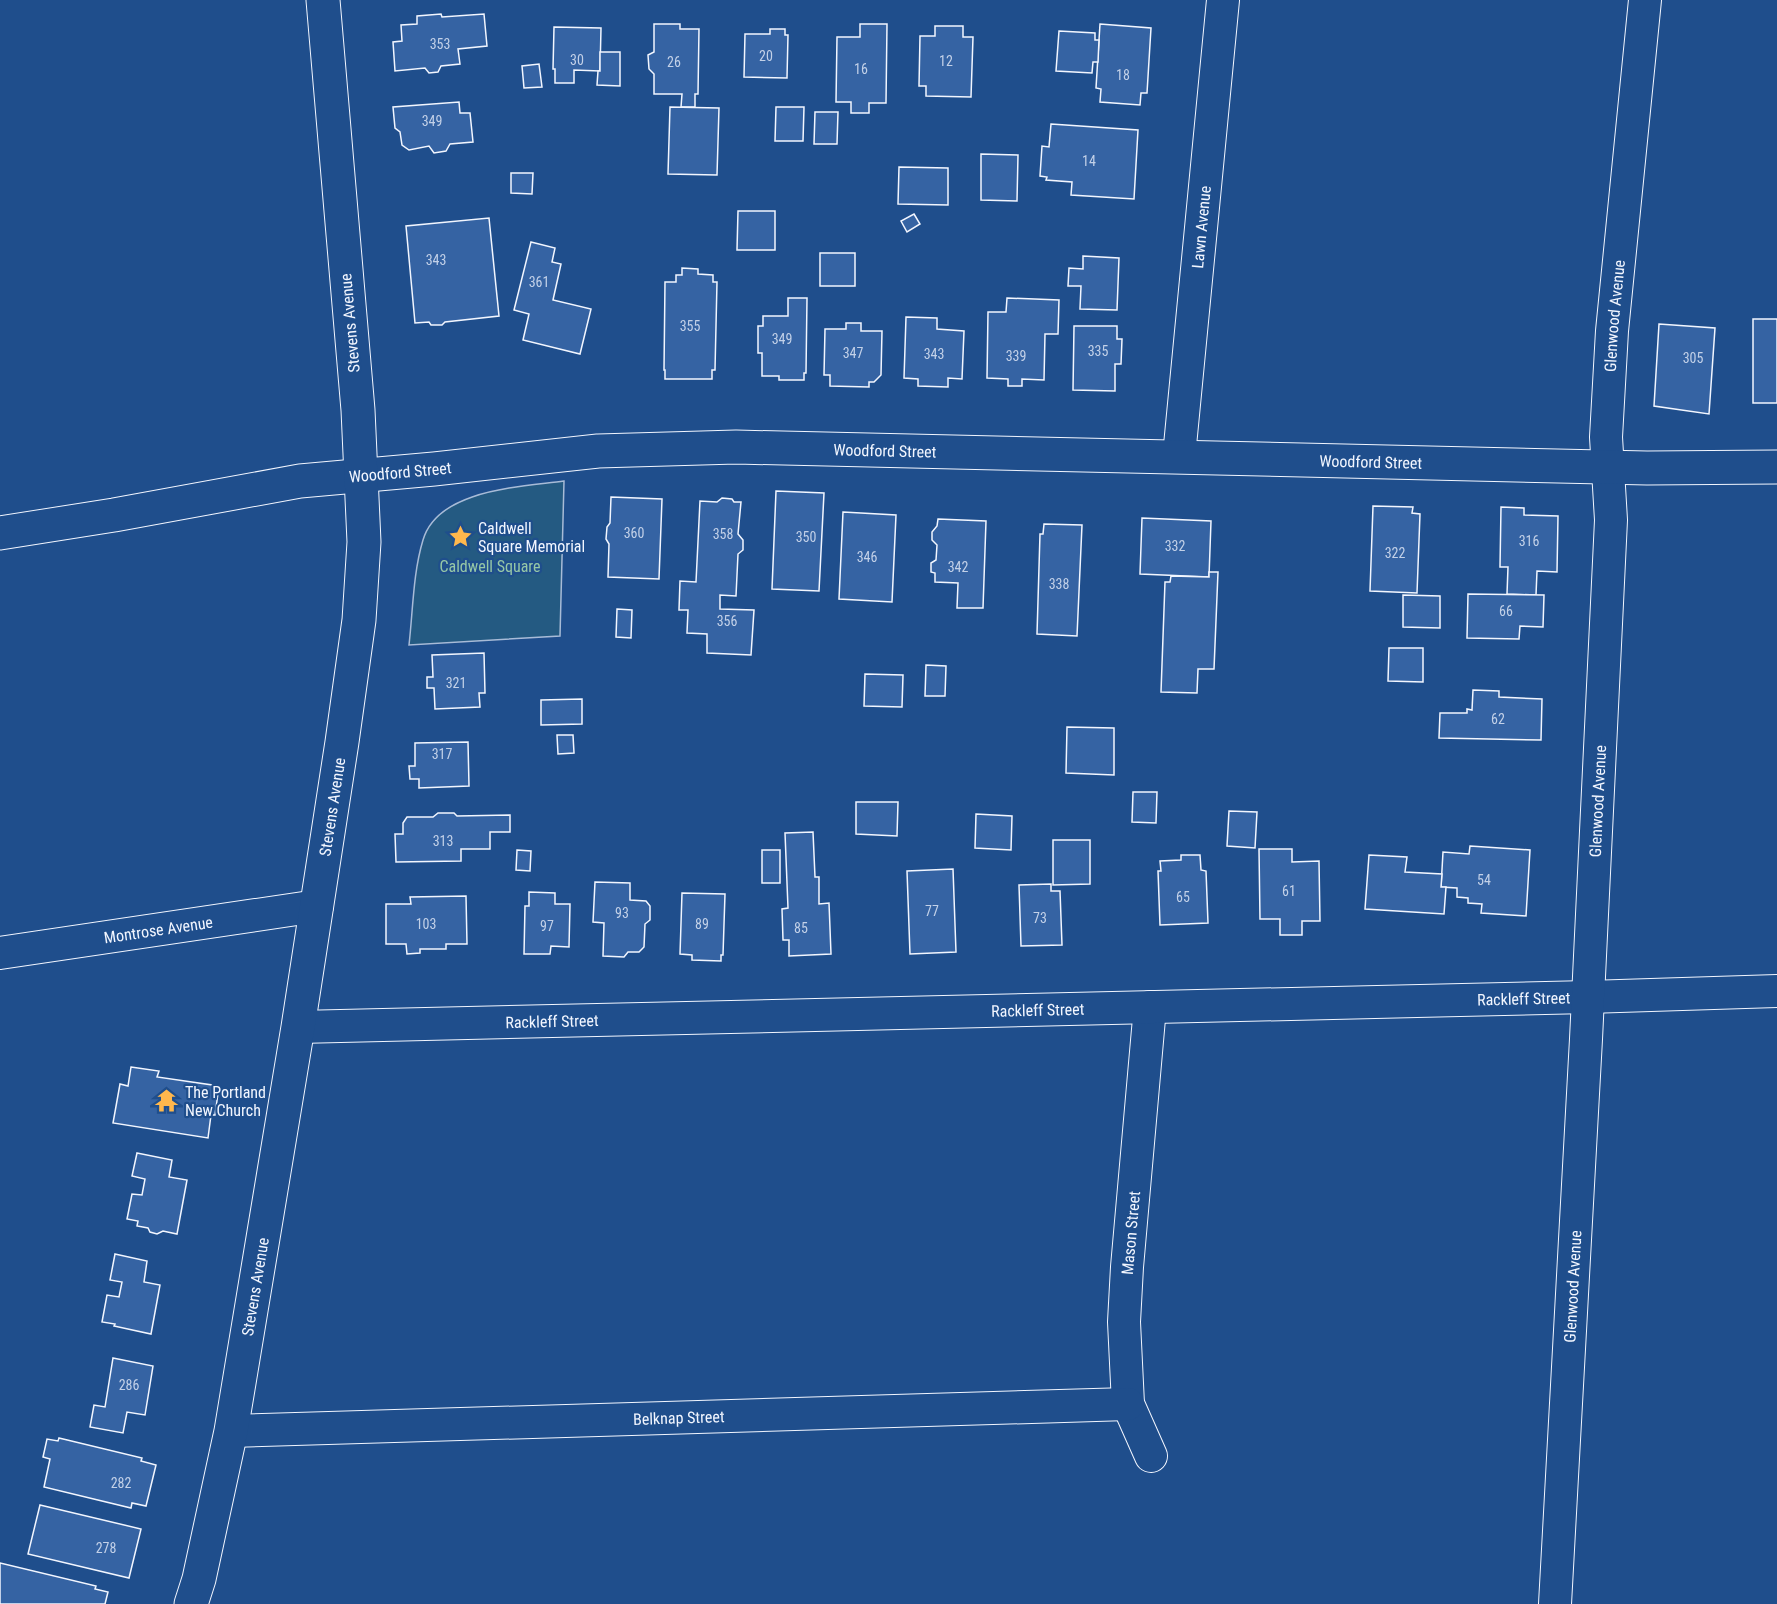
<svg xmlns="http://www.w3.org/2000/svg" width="1777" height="1604" font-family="'Roboto Condensed',sans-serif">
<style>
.green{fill:#245a82;stroke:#a8bbd7;stroke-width:1.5}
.building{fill:#3563a3;stroke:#f2f6ff;stroke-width:1.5}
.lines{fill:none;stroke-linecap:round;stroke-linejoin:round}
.street-casing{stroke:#f2f6ff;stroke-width:34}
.secondary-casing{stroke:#f2f6ff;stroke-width:35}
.street{stroke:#1f4e8c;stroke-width:32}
.secondary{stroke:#1f4e8c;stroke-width:33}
.labels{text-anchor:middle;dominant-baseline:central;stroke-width:4.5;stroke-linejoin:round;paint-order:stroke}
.number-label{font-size:14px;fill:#c3d1e8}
.street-label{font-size:16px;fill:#f2f6ff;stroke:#1f4e8c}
.poi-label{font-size:16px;fill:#f2f6ff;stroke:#1f4e8c;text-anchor:start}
.park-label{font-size:16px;fill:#97c8a6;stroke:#1f4e8c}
</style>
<rect width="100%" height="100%" fill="#1f4e8c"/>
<path class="green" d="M564,481L560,636L409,645C413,610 413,573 423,540C438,489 521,487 564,481Z"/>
<g class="building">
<polygon points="441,14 442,17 484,14 487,46 458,49 460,64 441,66 438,72 429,73 425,68 395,71 393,42 402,41 401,25 417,24 417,16"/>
<polygon points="654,24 680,24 680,29 699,29 698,94 695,94 695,107 681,107 682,94 654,94 654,74 649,69 648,55 654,52"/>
<polygon points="860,24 887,24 886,103 869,103 869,113 851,113 851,102 836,102 837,37 860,37"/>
<polygon points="1100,24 1151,28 1147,93 1141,93 1140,105 1100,102 1101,89 1096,88"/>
<polygon points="935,26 963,26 963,37 973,37 971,97 926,96 926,86 919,86 920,36 935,36"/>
<polygon points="554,27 601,28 600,71 574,70 574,83 555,83 555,69 553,69"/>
<polygon points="770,29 785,29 785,35 788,35 787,78 744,77 745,34 770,34"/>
<polygon points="1059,31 1095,33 1095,40 1099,40 1098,62 1093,62 1092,73 1056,71"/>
<polygon points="600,52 620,52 620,86 597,85 598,71 600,71"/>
<polygon points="539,64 542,87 524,88 522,66"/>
<polygon points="459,102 460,113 470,113 473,142 450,144 446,151 434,153 429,146 409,150 402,145 400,132 395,128 393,107"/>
<polygon points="670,107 719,108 717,175 668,174"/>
<polygon points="776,107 804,107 803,141 775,141"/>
<polygon points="815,112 838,112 837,144 814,144"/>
<polygon points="1051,124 1138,130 1134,199 1071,195 1072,182 1046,180 1047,177 1040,176 1042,146 1049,147"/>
<polygon points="981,154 1018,155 1017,201 981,200"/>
<polygon points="899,167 948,168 948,205 898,204"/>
<polygon points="511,173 533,173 532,194 511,193"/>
<polygon points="738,211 775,211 775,250 737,250"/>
<polygon points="914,214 920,224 907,232 901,221"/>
<polygon points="489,218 499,316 445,322 442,325 431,325 429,322 415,323 406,226"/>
<polygon points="531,242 555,248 552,262 561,264 553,300 591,309 580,354 523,340 529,314 514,310"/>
<rect x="820" y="253" width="35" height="33"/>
<polygon points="1083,256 1119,258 1117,310 1080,309 1081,286 1068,286 1069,268 1083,269"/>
<polygon points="682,268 698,269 698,274 713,275 713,282 717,282 715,370 712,370 712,379 665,379 665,370 664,370 665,282 676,282 676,275 682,275"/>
<polygon points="788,298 807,298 806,373 804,373 804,380 779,380 779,376 762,376 762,353 758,353 758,326 763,326 763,316 788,316"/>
<polygon points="1007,298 1059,300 1058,334 1045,334 1044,380 1022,379 1022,386 1008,386 1008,379 987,378 988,312 1006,312"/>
<polygon points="906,317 937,318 937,329 964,331 962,379 948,378 948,387 918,386 918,379 904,378"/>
<rect x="1753" y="319" width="24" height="84"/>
<polygon points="846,323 861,323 861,331 882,331 881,375 874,382 869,382 869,387 830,386 830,375 824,375 825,329 846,329"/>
<polygon points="1659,324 1715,328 1709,414 1654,406"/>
<polygon points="1074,326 1117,326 1117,339 1122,339 1121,364 1115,364 1115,391 1073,390"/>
<polygon points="776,491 824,493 819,591 772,589"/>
<polygon points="611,497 662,499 659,579 608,577 609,544 606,539 607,527 610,523"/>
<polygon points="722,498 732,499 734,502 741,502 738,534 743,540 743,550 738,554 736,596 720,595 720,609 754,610 751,655 707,653 707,634 687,633 688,610 679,610 680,581 696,582 700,501 717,502"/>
<polygon points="1373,506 1413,507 1412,513 1420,514 1417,593 1370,591"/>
<polygon points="1501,507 1524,508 1524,515 1558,516 1557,572 1537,571 1536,595 1507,594 1508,567 1500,567"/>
<polygon points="843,512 896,515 892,602 839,599"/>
<polygon points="1142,518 1211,521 1209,577 1140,574"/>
<polygon points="938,519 986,521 983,608 957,608 958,583 935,582 935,573 931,572 931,563 936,560 937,545 932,540 932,532 937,526"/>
<polygon points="1044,524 1082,525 1077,636 1037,634 1040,534 1043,534"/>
<polygon points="1209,572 1218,572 1214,669 1198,669 1197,693 1161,692 1165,582 1170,582 1171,576 1209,577"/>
<polygon points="1468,594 1544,595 1543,627 1520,626 1519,639 1467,638"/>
<polygon points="1403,595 1440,596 1440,628 1403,627"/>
<polygon points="617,609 632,610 631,638 616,637"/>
<polygon points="1389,648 1423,648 1423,682 1388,681"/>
<polygon points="484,653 485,693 479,693 480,707 435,709 434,688 427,688 427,677 433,677 432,655"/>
<polygon points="926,665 946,666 945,696 925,696"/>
<polygon points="865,674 903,675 902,707 864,706"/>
<polygon points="1473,690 1499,691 1499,697 1542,699 1541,740 1439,738 1440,713 1467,713 1467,709 1472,710"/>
<polygon points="582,699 582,724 541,725 541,700"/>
<polygon points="1067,727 1114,728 1114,775 1066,773"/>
<polygon points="557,735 573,735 574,753 558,754"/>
<polygon points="468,742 469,786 419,788 419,779 410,779 409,766 415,766 415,743"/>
<polygon points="1133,792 1157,792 1156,823 1132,822"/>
<polygon points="856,802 898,802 897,836 856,834"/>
<polygon points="1229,811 1257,812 1255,848 1227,846"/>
<polygon points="438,813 454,813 457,816 510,815 510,832 490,832 490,849 461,849 461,861 396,862 395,834 403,834 403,823 407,817 433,817"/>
<polygon points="976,814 1012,816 1011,850 975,848"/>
<polygon points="813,832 815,877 819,877 819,904 829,903 831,954 789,956 789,940 783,940 782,909 788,908 785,833"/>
<polygon points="1053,840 1090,840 1090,884 1053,885"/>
<polygon points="1470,846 1530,850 1526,916 1481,913 1482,904 1468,903 1468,898 1457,897 1457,888 1441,887 1443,852 1469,854"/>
<polygon points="1259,849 1292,849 1292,862 1319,861 1320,921 1302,921 1302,935 1280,935 1280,919 1260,919"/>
<polygon points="517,850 531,851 530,871 516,870"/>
<rect x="762" y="850" width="18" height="33"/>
<polygon points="1181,855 1200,855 1201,870 1206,871 1208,923 1160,925 1158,871 1161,871 1160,861 1181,860"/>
<polygon points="1369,855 1407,857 1405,872 1442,874 1441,887 1446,887 1444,914 1365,909"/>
<polygon points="953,869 956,952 910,954 907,871"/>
<polygon points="595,882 630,883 630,900 646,901 650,906 650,920 645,924 644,947 639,952 628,952 624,957 603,956 604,923 593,922"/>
<polygon points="1051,884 1051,891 1060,891 1062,945 1021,946 1019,885"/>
<polygon points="529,892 555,893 555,904 570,904 569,947 551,946 550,954 524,954 525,906 529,906"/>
<polygon points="682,893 725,894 723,955 721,955 721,961 692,960 692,955 680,954"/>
<polygon points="466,896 467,944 446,944 446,949 420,949 420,953 407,954 406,944 386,944 386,904 411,904 410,897"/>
<polygon points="131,1067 159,1071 157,1077 219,1086 215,1115 211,1115 208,1138 113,1123 120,1084 128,1086"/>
<polygon points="137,1153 172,1160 169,1177 187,1180 177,1234 163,1231 157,1234 150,1232 148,1228 137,1226 138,1221 127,1219 132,1194 142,1195 145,1179 132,1176"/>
<polygon points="115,1254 147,1261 144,1282 160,1285 151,1334 114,1326 115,1324 102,1322 107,1295 119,1297 122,1282 110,1280"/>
<polygon points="113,1358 153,1366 145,1415 127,1412 123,1433 90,1427 94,1405 105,1407"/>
<polygon points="59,1438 142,1458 141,1461 156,1465 146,1506 132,1503 131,1508 44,1487 50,1459 43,1457 47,1439 58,1441"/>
<polygon points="40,1505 141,1529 129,1578 28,1554"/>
<polygon points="0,1563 96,1586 95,1589 108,1592 105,1604 0,1604"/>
</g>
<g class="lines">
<defs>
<g id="street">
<path id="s1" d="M1179,456L1223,0"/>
<path id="s2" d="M0,953L317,906"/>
<polyline points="1150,1007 1127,1267 1124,1322 1128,1404 1151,1456"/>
<path id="s3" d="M298,1027L1588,997L1777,991"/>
<path id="s4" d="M231,1431L1128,1404"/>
<path id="s5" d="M1555,1604L1586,1039L1611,520L1606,437L1612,331L1645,0"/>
</g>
<g id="secondary">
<path id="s6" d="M0,533L114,515L300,481L434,469L598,451L736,447L1647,468L1777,467"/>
<path id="s7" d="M191,1604L199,1579L231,1431L298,1027L342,742L359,620L364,542L358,410L323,0"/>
</g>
</defs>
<use href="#street" class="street-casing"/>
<use href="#secondary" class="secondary-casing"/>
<use href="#street" class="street"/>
<use href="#secondary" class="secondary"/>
</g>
<defs>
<symbol id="sight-bare" viewBox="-9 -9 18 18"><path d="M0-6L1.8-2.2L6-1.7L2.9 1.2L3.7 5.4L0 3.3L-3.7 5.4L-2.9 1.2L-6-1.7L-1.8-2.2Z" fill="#ffb74d" stroke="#1f4e8c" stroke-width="2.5" paint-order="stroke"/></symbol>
<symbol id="temple-bare" viewBox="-9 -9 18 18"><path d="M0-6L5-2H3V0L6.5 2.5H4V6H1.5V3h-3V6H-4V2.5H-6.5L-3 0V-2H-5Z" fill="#ffb74d" stroke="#1f4e8c" stroke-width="2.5" paint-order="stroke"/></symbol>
</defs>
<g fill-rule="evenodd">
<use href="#sight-bare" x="444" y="520" width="33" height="33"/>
<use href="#temple-bare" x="150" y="1084" width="33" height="33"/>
</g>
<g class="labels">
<g class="number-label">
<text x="440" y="44">353</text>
<text x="766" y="56">20</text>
<text x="577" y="60">30</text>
<text x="946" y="61">12</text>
<text x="674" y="62">26</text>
<text x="861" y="69">16</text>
<text x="1123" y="75">18</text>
<text x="432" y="121">349</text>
<text x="1089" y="161">14</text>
<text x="436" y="260">343</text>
<text x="539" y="282">361</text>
<text x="690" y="326">355</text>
<text x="782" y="339">349</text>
<text x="1098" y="351">335</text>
<text x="853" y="353">347</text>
<text x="934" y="354">343</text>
<text x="1016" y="356">339</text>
<text x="1693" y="358">305</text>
<text x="634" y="533">360</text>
<text x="723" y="534">358</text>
<text x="806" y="537">350</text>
<text x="1529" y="541">316</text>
<text x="1175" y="546">332</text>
<text x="1395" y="553">322</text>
<text x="867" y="557">346</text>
<text x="958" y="567">342</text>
<text x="1059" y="584">338</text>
<text x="1506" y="611">66</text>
<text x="727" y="621">356</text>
<text x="456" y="683">321</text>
<text x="1498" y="719">62</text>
<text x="442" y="754">317</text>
<text x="443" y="841">313</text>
<text x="1484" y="880">54</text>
<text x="1289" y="891">61</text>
<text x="1183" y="897">65</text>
<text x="932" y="911">77</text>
<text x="622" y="913">93</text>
<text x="1040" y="918">73</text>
<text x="426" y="924">103</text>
<text x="702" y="924">89</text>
<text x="547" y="926">97</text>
<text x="801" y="928">85</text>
<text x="129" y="1385">286</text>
<text x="121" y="1483">282</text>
<text x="106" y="1548">278</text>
</g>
<g class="street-label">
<text stroke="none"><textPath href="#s1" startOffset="230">Lawn Avenue</textPath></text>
<text stroke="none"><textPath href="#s5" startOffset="1290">Glenwood Avenue</textPath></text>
<text transform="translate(350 323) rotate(-95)">Stevens Avenue</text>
<text stroke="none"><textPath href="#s6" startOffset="891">Woodford Street</textPath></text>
<text stroke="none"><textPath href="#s6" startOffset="1377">Woodford Street</textPath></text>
<text stroke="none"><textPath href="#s6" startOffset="405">Woodford Street</textPath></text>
<text stroke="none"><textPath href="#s5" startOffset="804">Glenwood Avenue</textPath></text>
<text stroke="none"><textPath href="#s7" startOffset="810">Stevens Avenue</textPath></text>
<text stroke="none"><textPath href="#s2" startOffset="160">Montrose Avenue</textPath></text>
<text stroke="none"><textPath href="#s3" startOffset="1226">Rackleff Street</textPath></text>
<text stroke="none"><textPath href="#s3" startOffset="740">Rackleff Street</textPath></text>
<text stroke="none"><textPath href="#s3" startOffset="254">Rackleff Street</textPath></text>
<text transform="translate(1131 1233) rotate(-85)">Mason Street</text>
<text stroke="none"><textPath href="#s7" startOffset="324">Stevens Avenue</textPath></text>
<text stroke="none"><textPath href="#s5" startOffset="318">Glenwood Avenue</textPath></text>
<text stroke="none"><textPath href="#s4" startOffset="448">Belknap Street</textPath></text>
</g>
<g class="poi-label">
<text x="478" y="528">Caldwell<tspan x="478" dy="18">Square Memorial</tspan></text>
<text x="185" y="1092">The Portland<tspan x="185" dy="18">New Church</tspan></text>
</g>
<g class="park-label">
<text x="490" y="566">Caldwell Square</text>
</g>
</g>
</svg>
